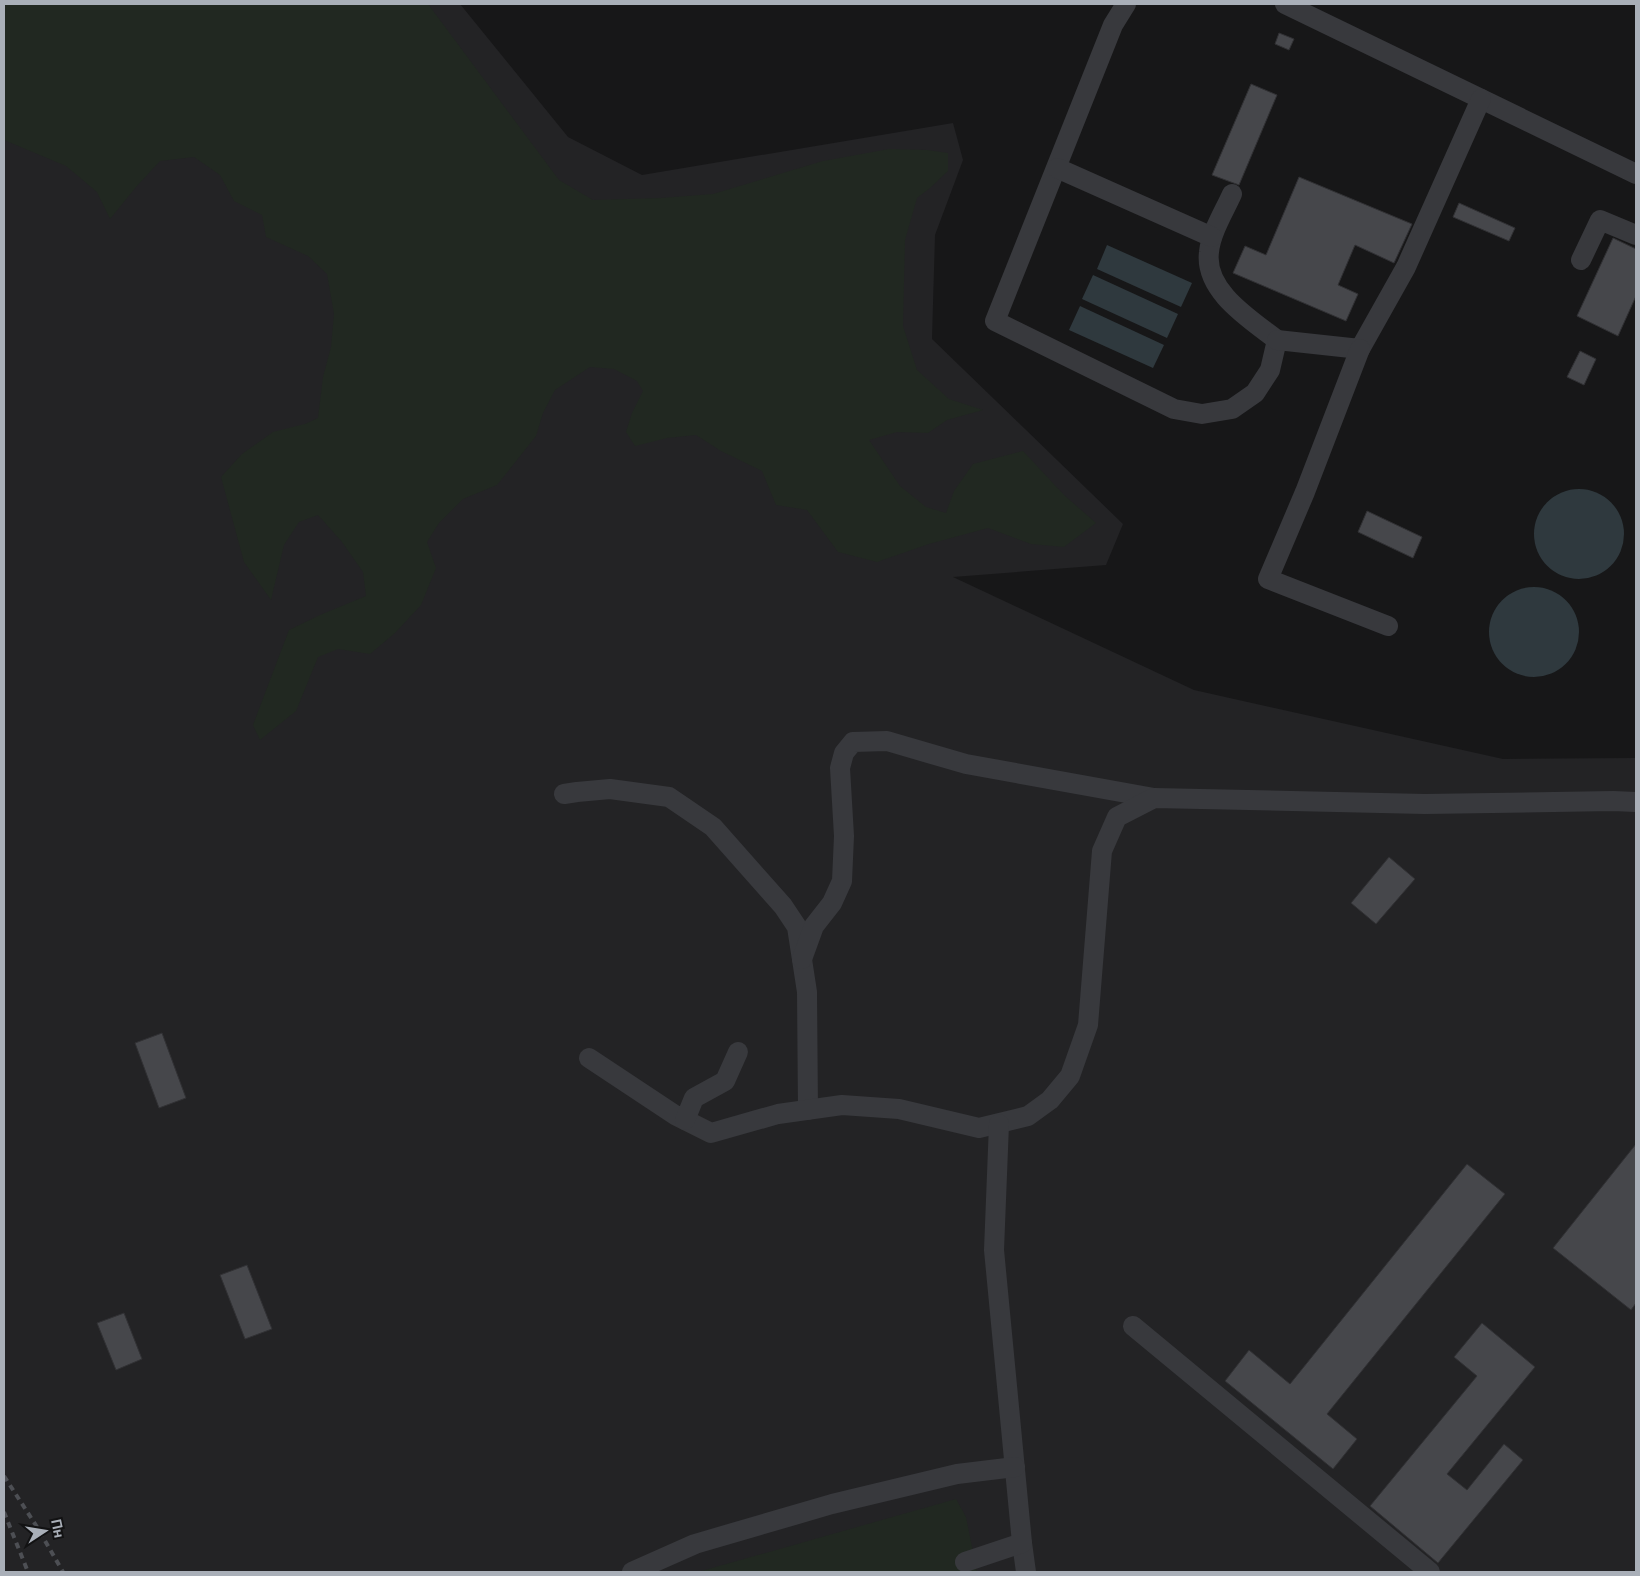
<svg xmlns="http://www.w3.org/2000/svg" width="1640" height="1576" font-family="Raleway,sans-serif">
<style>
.built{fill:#232325}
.green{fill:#212821}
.water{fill:#2f393e}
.building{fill:#46474b;stroke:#313134}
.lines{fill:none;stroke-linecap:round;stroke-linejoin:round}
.minor{stroke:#38393d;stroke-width:20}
.rail{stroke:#4d4f54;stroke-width:4;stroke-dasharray:6 5;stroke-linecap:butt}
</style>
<rect width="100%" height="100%" fill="#171718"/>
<polygon class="built" points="4,4 460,4 568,137 642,175 953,123 963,160 935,235 932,339 1123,524 1106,565 953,577 1194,690 1503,759 1636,758 1636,1572 4,1572"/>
<g class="green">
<polygon points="4,4 428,4 559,180 593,200 661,198 713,194 823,161 889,149 927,150 948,153 948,171 930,188 917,198 905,240 903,326 917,370 949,399 983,410 947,420 928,433 897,432 869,440 900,486 926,507 946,513 954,491 973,464 1023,451 1064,495 1096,523 1064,547 1031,544 988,528 929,544 877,562 838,552 807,510 776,505 762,471 721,451 696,435 667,438 635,446 626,432 632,413 643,391 637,381 614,369 590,367 555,390 543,413 536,436 497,485 463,499 439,523 427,542 436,568 421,605 395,633 370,654 338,649 318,657 296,711 260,740 253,725 289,630 320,615 366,596 363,572 342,542 318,515 299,522 284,545 271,600 244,562 221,477 242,454 273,432 305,424 318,418 323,377 331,347 334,314 327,274 308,256 266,237 262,215 234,201 220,175 194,157 160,161 136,187 110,219 97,192 66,166 4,140"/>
<polygon points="956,1499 966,1517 977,1572 698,1572"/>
</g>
<g class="water">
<polygon points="1107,245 1192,283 1181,307 1097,269"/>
<polygon points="1093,275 1178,314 1167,338 1082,299"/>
<polygon points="1080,306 1164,345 1153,368 1069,330"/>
<circle cx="1579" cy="534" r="45"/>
<circle cx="1534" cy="632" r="45"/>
</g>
<g class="building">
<polygon points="1279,33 1294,39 1289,50 1275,44"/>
<polygon points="1251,84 1277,95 1239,185 1212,175"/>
<polygon points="1299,177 1412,224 1394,263 1355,245 1338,285 1358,294 1346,321 1233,273 1245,246 1266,255"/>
<polygon points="1459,203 1515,228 1509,241 1453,217"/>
<polygon points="1613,238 1636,249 1636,296 1618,336 1577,316"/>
<polygon points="1580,351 1596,359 1584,385 1567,377"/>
<polygon points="1367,511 1422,537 1413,558 1358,532"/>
<polygon points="1389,857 1415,879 1376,924 1351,903"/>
<polygon points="162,1033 186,1098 159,1108 135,1043"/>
<polygon points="1636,1144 1636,1303 1631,1310 1553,1248"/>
<polygon points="1467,1164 1505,1194 1327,1414 1357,1439 1333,1469 1225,1381 1249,1350 1290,1384"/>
<polygon points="247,1265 272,1329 245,1339 220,1275"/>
<polygon points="124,1313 142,1359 116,1370 97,1323"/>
<polygon points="1482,1323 1535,1367 1447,1474 1467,1490 1504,1444 1523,1460 1438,1563 1370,1506 1477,1376 1454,1357"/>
</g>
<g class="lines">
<g class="minor">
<path d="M1126,4L1113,25L995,321L1174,409L1202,414L1232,409L1255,393L1270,370L1277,340C1250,319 1204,291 1209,252C1211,232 1224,212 1232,194"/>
<polyline points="1285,4 1636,174"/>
<polyline points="1057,168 1212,237"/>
<polyline points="1581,260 1600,220 1636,235"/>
<polyline points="1277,340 1360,349 1406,267 1481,99"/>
<polyline points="1360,349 1305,492 1268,579 1388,626"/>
<polyline points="564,794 577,792 610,789 669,797 713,827 783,906 797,927 807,992 808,1110"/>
<polyline points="802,959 814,926 832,903 842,881 844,836 840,768 844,753 853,742 887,741 966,764 1154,798"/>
<polyline points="589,1058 675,1115 711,1133 778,1114 842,1105 899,1109 979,1128 1028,1116 1050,1100 1070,1076 1088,1025 1102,851 1117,817 1154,798 1425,804 1613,801 1636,802"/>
<polyline points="685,1120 694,1098 725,1081 738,1052"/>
<polyline points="1133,1326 1430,1572"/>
<polyline points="1022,1543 1026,1572"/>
<polyline points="965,1562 1022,1543 994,1250 999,1124"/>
<polyline points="632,1572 695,1544 832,1504 957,1474 1015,1467"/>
</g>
<g class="rail">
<polyline points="4,1476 37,1527 63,1572"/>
<polyline points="4,1512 28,1572"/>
</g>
</g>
<rect width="1640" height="1576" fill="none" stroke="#a9afb8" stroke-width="10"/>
<g transform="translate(45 1531) rotate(78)" stroke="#121213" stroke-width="4" paint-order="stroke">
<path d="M0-4L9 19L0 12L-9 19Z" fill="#a9afb8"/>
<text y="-8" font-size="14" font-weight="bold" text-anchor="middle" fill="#a9afb8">Пн</text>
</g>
</svg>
